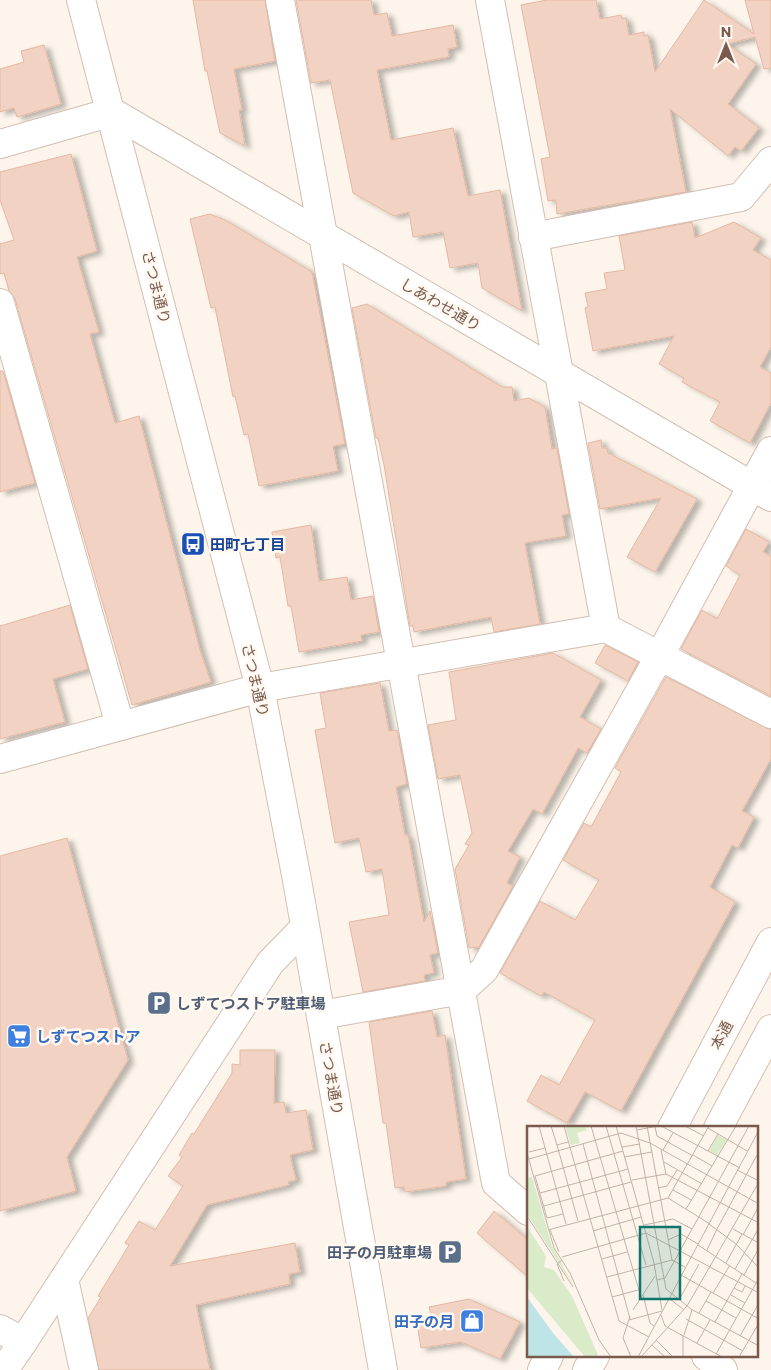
<svg xmlns="http://www.w3.org/2000/svg" width="771" height="1370" font-family="Commissioner,'Noto Sans JP',sans-serif">
<style>
.building{fill:#f2d2c2;stroke:#e5b8a2;filter:url(#shadow)}
.lines{fill:none;stroke-linecap:round;stroke-linejoin:round}
.minor-casing{stroke:#d2beb2;stroke-width:30}
.tertiary-casing{stroke:#d2beb2;stroke-width:30}
.secondary-casing{stroke:#d5beaf;stroke-width:30}
.minor{stroke:#fff;stroke-width:28}
.tertiary{stroke:#fff;stroke-width:28}
.secondary{stroke:#fff;stroke-width:28}
.labels{text-anchor:middle;dominant-baseline:central;stroke-width:5;stroke-linejoin:round;paint-order:stroke}
.street-label{font-size:15px;fill:#795a4d;stroke:#fff9f2}
.transit-label{font-size:15px;font-weight:bold;fill:#164399;stroke:#fff9f2;text-anchor:start}
.service-label{font-size:15px;font-weight:bold;fill:#4e5e75;stroke:#fff9f2;text-anchor:start}
.shop-label{font-size:15px;font-weight:bold;fill:#366cbe;stroke:#fff9f2;text-anchor:start}
.inset-road{fill:none;stroke:#c4b2a7;stroke-width:1}
.view{fill:#0f766e;fill-opacity:0.15;stroke:#0f766e;stroke-width:2.5}
.inset-edge{fill:none;stroke:#795a4d;stroke-width:2.5}
</style>
<defs>
<filter id="shadow"><feDropShadow dx="5.5" dy="3" stdDeviation="2.5" flood-color="#0004"/></filter>
</defs>
<rect width="100%" height="100%" fill="#fdf5eb"/>
<g class="building">
<polygon points="193,0 265,0 275,61 234,69 242,110 239,110 245,146 220,133 207,71 205,71"/>
<polygon points="296,0 371,0 374,15 387,13 392,36 453,25 457,47 448,49 449,57 377,70 391,140 453,128 468,196 500,190 522,311 482,288 478,263 450,268 443,232 413,237 409,212 394,216 353,193 330,80 311,83"/>
<polygon points="547,0 596,0 600,19 621,15 622,19 626,18 629,35 644,32 644,36 648,35 655,72 704,0 754,34 745,0 771,0 771,68 764,69 755,37 727,44 756,64 728,104 759,128 741,151 735,147 728,156 670,109 686,192 557,214 556,200 548,201 541,159 550,157 521,5"/>
<polygon points="44,45 61,104 17,117 14,108 0,112 0,69 24,62 21,51"/>
<polygon points="71,154 97,251 77,257 99,332 90,334 115,423 139,416 200,650 211,682 132,705 15,299 9,291 4,273 0,274 0,244 14,240 0,200 0,172"/>
<polygon points="210,214 225,220 312,272 345,444 333,446 338,471 259,486 248,434 244,435 235,396 233,397 215,307 211,308 190,219"/>
<polygon points="692,222 695,238 734,222 761,238 753,250 771,260 771,347 760,367 771,373 771,403 750,443 710,421 720,402 682,382 684,378 659,364 674,336 593,351 585,308 588,307 585,293 607,289 604,273 625,270 619,236"/>
<polygon points="367,304 502,387 512,387 514,401 529,398 545,407 552,449 557,448 569,514 562,515 566,536 525,543 540,624 494,632 491,617 414,632 413,626 410,626 384,465 378,438 376,438 352,308"/>
<polygon points="0,371 3,371 35,483 0,492"/>
<polygon points="601,440 602,448 607,448 608,453 697,499 655,572 627,557 661,498 600,509 588,443"/>
<polygon points="311,525 319,581 347,577 351,600 373,596 379,632 361,635 362,641 299,652 291,606 288,606 280,557 276,558 272,532"/>
<polygon points="746,529 769,542 763,552 771,556 771,696 681,649 702,610 717,619 740,575 726,566"/>
<polygon points="70,605 88,669 53,679 65,722 0,739 0,626"/>
<polygon points="605,645 638,662 628,681 595,663"/>
<polygon points="553,653 601,680 580,717 601,729 587,753 578,748 542,814 533,809 508,851 520,857 507,883 513,886 479,947 469,948 455,869 469,845 465,844 472,833 460,775 438,779 428,725 456,720 449,672"/>
<polygon points="666,677 771,730 771,759 742,811 754,817 738,848 732,845 710,887 735,902 621,1111 585,1092 567,1123 527,1101 541,1075 559,1085 595,1020 544,992 541,996 500,973 540,901 575,920 599,880 563,860 584,823 591,827 621,772 615,768"/>
<polygon points="380,683 389,731 397,730 407,784 396,787 405,835 408,835 424,922 430,911 438,953 430,955 434,973 424,975 425,981 363,992 349,922 389,915 382,869 366,872 359,838 335,843 315,730 326,728 320,693"/>
<polygon points="67,838 128,1060 67,1157 76,1191 0,1211 0,856"/>
<polygon points="432,1011 437,1037 445,1035 466,1179 446,1182 446,1186 405,1192 404,1187 395,1188 386,1123 383,1123 369,1022"/>
<polygon points="240,1050 275,1050 274,1103 284,1102 286,1113 306,1110 313,1150 290,1155 296,1180 288,1182 289,1185 207,1205 170,1266 295,1243 300,1272 289,1274 290,1284 196,1305 210,1370 99,1370 88,1318 101,1297 98,1296 129,1245 125,1243 139,1221 155,1230 183,1186 168,1176 182,1157 179,1155 192,1133 194,1134 232,1073 232,1064 240,1065"/>
<polygon points="494,1211 528,1240 528,1277 477,1233"/>
<polygon points="469,1299 520,1322 500,1359 461,1342 421,1348 417,1324 433,1321 429,1307"/>
</g>
<g class="lines">
<defs>
<g id="minor">
<polyline points="280,0 496,1183 528,1211"/>
<polyline points="490,0 606,628 771,714"/>
<polyline points="0,144 112,112"/>
<polyline points="533,237 741,197 771,161"/>
<polyline points="0,303 120,725"/>
<polyline points="0,759 260,688 606,628"/>
<polyline points="321,1015 462,990 484,970 659,657 771,451"/>
<polyline points="64,1279 84,1370"/>
<polyline points="0,1329 23,1342 4,1370"/>
<polyline points="706,1356 723,1370"/>
</g>
<g id="tertiary">
<polyline points="112,112 771,497"/>
<polyline points="23,1342 270,963 305,927"/>
</g>
<g id="secondary">
<polyline points="81,0 260,688 297,880 383,1370"/>
<polyline points="672,1128 771,942"/>
<polyline points="718,1128 771,1029"/>
<polyline points="542,1370 549,1356"/>
<polyline points="587,1370 595,1356"/>
</g>
</defs>
<use href="#minor" class="minor-casing"/>
<use href="#tertiary" class="tertiary-casing"/>
<use href="#secondary" class="secondary-casing"/>
<use href="#minor" class="minor"/>
<use href="#tertiary" class="tertiary"/>
<use href="#secondary" class="secondary"/>
</g>
<defs>
<symbol id="bus-square" viewBox="-11 -11 22 22"><rect x="-9" y="-9" width="18" height="18" rx="4" fill="#1a4fb4" stroke="#fff9f2"/><path d="M-5-6H5V4H4V6H2V4H-2V6H-4V4H-5ZM-3.5-4V0h7V-4ZM-3.5 1.2v1.5H-2V1.2ZM2 1.2v1.5H3.5V1.2Z" fill="#fff"/></symbol>
<symbol id="parking-square" viewBox="-11 -11 22 22"><rect x="-9" y="-9" width="18" height="18" rx="4" fill="#5c6f8a" stroke="#fff9f2"/><path d="M-3.5-5.5H1a3.5 3.5 0 0 1 0 7H-1V5.5H-3.5ZM-1-3.4V-.6H.8a1.4 1.4 0 0 0 0-2.8Z" fill="#fff"/></symbol>
<symbol id="supermarket-square" viewBox="-11 -11 22 22"><rect x="-9" y="-9" width="18" height="18" rx="4" fill="#3f7fe0" stroke="#fff9f2"/><path d="M-6-5.5h2.5l.6 2H6L4.5 2H-2.5L-4.4-4H-6ZM-1.5 3.2a1.3 1.3 0 1 0 .1 0ZM3 3.2a1.3 1.3 0 1 0 .1 0Z" fill="#fff"/></symbol>
<symbol id="shop-square" viewBox="-11 -11 22 22"><rect x="-9" y="-9" width="18" height="18" rx="4" fill="#3f7fe0" stroke="#fff9f2"/><path d="M-5-2.5h2.3a2.7 3.5 0 0 1 5.4 0H5L5.5 6h-11ZM-1.5-2.5h3a1.5 2.3 0 0 0-3 0Z" fill="#fff"/></symbol>
</defs>
<g fill-rule="evenodd">
<use href="#bus-square" x="179" y="530" width="28" height="28"/>
<use href="#parking-square" x="145" y="989" width="28" height="28"/>
<use href="#supermarket-square" x="5" y="1022" width="28" height="28"/>
<use href="#parking-square" x="436" y="1238" width="28" height="28"/>
<use href="#shop-square" x="458" y="1307" width="28" height="28"/>
</g>
<g class="labels">
<g class="street-label">
<text transform="translate(157 287) rotate(76)">さつま通り</text>
<text transform="translate(441 304) rotate(30)">しあわせ通り</text>
<text transform="translate(256 680) rotate(77)">さつま通り</text>
<text transform="translate(721 1035) rotate(-62)">本通</text>
<text transform="translate(332 1078) rotate(80)">さつま通り</text>
</g>
<g class="transit-label">
<text x="210" y="544">田町七丁目</text>
</g>
<g class="service-label">
<text x="176" y="1003">しずてつストア駐車場</text>
<text x="432" y="1252" text-anchor="end">田子の月駐車場</text>
</g>
<g class="shop-label">
<text x="36" y="1036">しずてつストア</text>
<text x="454" y="1321" text-anchor="end">田子の月</text>
</g>
</g>
<g transform="translate(527 1126)">
<rect width="231" height="231" fill="#fdf5eb"/>
<path d="M38,0H57L60,4L50,7L53,17L44,19ZM191,9L200,14L190,29L182,25ZM5,51L25,120L48,162L0,88V52ZM0,100L19,130L17,141L27,144L45,170L71,229L69,231H58L0,162Z" fill="#d9ebc8"/>
<path d="M0,171L26,207L47,231H0Z" fill="#bee4e7"/>
<path class="inset-road" d="M12,0L39,98M24,0L30,19L41,16M37,0L92,195L122,211M64,0L114,171M79,0L119,139M89,0L127,137L135,184M109,0L139,163L164,183L232,220M120,0L145,134L158,141M134,0L213,42M158,0L177,10M128,1L130,10L166,30M181,2L220,25M110,4L131,0M56,18L103,193M30,19L51,95M95,21L113,18M134,24L139,48M136,24L146,7M181,25L191,8M2,26L18,22M0,27L27,122L43,147L72,214L84,231M166,29L185,40M97,31L125,26M2,33L94,7L123,17L232,78M137,36L175,58M210,44L232,55M105,54L139,48L232,97M131,62L140,60L150,44M146,64L164,74M13,67L101,43M141,72L183,98M17,80L104,56M159,83L209,0M36,88L20,92L8,50L96,25M0,90L46,161M182,98L209,118L232,142M117,99L146,93L165,103M190,103L230,29M206,103L232,117M21,104L141,72L182,0M23,104L32,126M66,105L114,91M216,109L232,80M141,114L154,108L171,118M171,119L229,157M180,124L190,103M35,131L119,107L232,167M75,133L100,126M35,134L30,138L37,155M199,137L215,108M208,143L232,102M154,149L232,193M217,149L232,122M80,151L145,134M130,154L138,152L222,0M207,162L215,166L218,160M186,167L203,139M116,169L123,197L127,200M204,169L218,177M85,171L111,164M143,173L157,184M152,174L172,138M179,175L209,192M106,184L128,150M172,187L184,166M134,189L138,200L195,231M103,190L96,212L104,231M159,193L216,225M102,194L135,185M188,196L215,148M156,209V231M157,209L165,184M213,210L232,177M129,214L146,231M170,217L183,194M125,219L138,231M189,228L232,152M111,231L232,4M114,231L160,180L232,56M212,231L232,197"/>
<path class="view" d="M113,101H153V173H113Z"/>
<rect width="231" height="231" class="inset-edge"/>
</g>
<g transform="translate(726 45)" stroke="#fff9f2" stroke-width="4" paint-order="stroke">
<path d="M0-4L9 19L0 12L-9 19Z" fill="#795a4d"/>
<text y="-8" font-size="14" font-weight="bold" text-anchor="middle" fill="#795a4d">N</text>
</g>
</svg>
